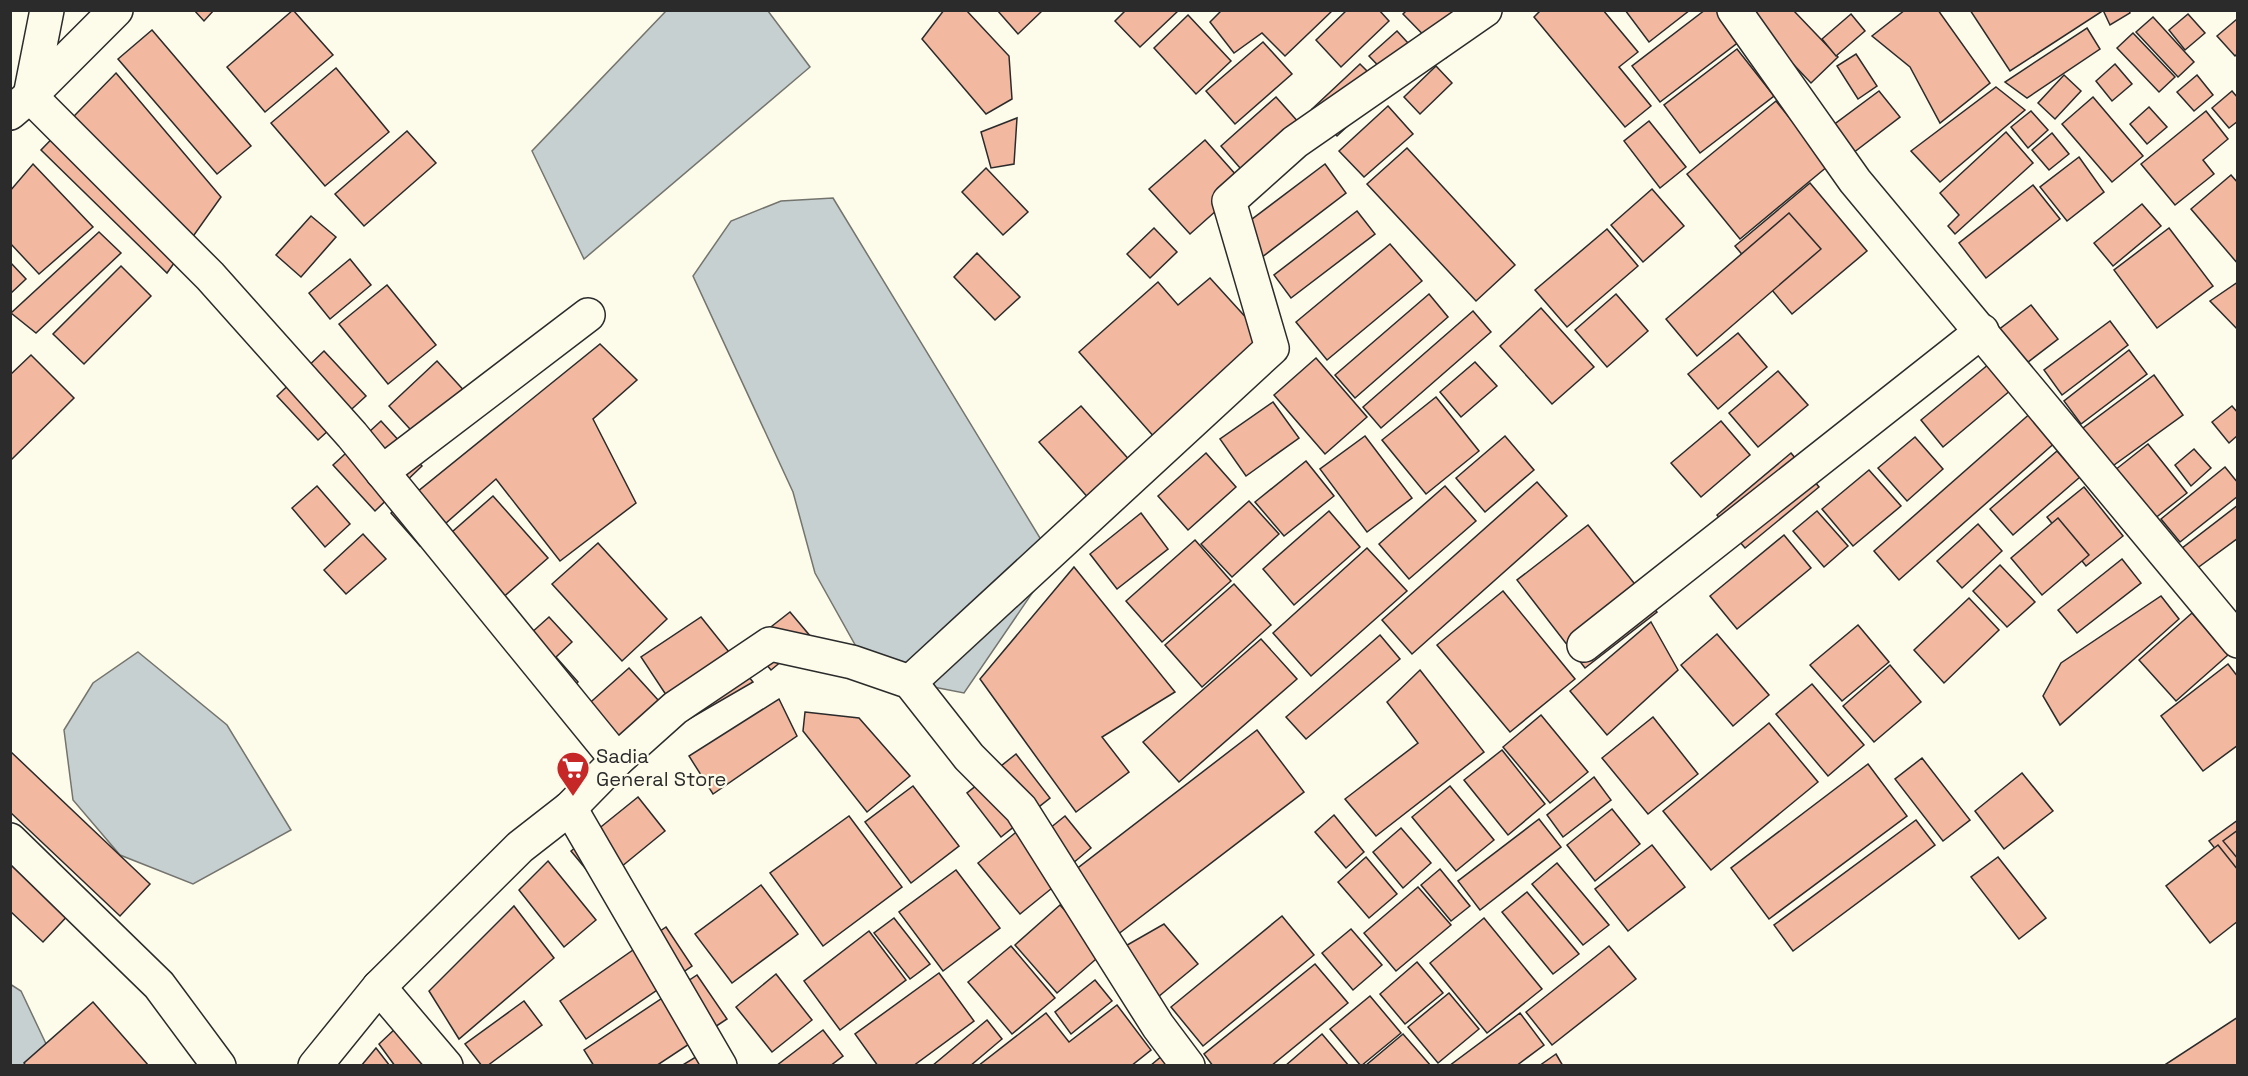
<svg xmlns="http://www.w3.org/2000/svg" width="2248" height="1076" font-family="'Space Grotesk',sans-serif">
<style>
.water{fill:#c7d0d0;stroke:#74746e;stroke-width:1.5}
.building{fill:#f2b8a0;stroke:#2b2b2b;stroke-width:1.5}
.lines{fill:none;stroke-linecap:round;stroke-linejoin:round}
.minor-casing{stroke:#2b2b2b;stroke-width:36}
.minor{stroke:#fdfbea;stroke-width:33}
.labels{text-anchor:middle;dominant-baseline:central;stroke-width:4.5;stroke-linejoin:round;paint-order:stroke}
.poi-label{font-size:20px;fill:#2b2b2b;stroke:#fdfbea;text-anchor:start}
</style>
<rect width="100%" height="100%" fill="#fdfbea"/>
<g class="water">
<polygon points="666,11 768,11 810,67 584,259 532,151"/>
<polygon points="833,198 1054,561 964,693 872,675 815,573 793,492 693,276 731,221 781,201"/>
<polygon points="138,652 227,725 291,830 193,884 120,855 73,800 64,730 93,683"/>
<polygon points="10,984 21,991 48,1048 29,1065 11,1065"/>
</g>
<g class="building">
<polygon points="194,10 214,10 204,21"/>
<polygon points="293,10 333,55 265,112 227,67"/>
<polygon points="944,10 966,10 1009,56 1012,99 986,114 922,39"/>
<polygon points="997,10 1043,10 1018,34"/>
<polygon points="1126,10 1179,10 1140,47 1115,21"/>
<polygon points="1222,10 1333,10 1285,56 1262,33 1234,53 1210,22"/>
<polygon points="1347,10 1379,10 1389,21 1341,67 1316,40"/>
<polygon points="1407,10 1495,10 1446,58 1403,14"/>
<polygon points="1541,10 1603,10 1638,52 1619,67 1651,106 1625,127 1534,17"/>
<polygon points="1625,10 1690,10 1649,42"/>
<polygon points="1705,10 1716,10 1740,41 1660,102 1632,66"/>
<polygon points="1742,10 1793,10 1838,57 1811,83"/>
<polygon points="1905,10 1938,10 1990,83 1940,123 1910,67 1872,36"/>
<polygon points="1970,10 2100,10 2101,12 2010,71"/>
<polygon points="2103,10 2129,10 2130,13 2110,25"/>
<polygon points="1851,14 1865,31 1836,56 1822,39"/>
<polygon points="2188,14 2205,33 2185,50 2169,30"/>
<polygon points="1188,15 1231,61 1196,94 1154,48"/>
<polygon points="2153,17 2194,62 2178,77 2136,32"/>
<polygon points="2237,19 2238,53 2235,56 2217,36"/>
<polygon points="2087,28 2100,49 2027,98 2005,82"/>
<polygon points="152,30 251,146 217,174 118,59"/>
<polygon points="1397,31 1419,55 1392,80 1369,56"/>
<polygon points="2133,33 2175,77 2159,92 2117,48"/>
<polygon points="1263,42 1292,74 1235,124 1206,91"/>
<polygon points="1737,49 1774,96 1700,153 1664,105"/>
<polygon points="1856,54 1877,86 1858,99 1837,66"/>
<polygon points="1360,64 1386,90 1337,136 1312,109"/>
<polygon points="2115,64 2132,84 2112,101 2096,81"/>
<polygon points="1436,66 1452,83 1420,114 1404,97"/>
<polygon points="336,68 389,132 325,186 271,123"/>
<polygon points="116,73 221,197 167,273 41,150"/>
<polygon points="2064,75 2081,91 2055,119 2038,103"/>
<polygon points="2197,75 2213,95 2194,111 2177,92"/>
<polygon points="1996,87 2025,110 1940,182 1911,151"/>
<polygon points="1879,91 1900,117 1853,153 1832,126"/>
<polygon points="2232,91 2238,98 2238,121 2229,128 2212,108"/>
<polygon points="1276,97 1316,142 1260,191 1221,146"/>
<polygon points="2093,97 2143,156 2112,182 2062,124"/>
<polygon points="1776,101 1828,166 1740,239 1687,174"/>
<polygon points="1388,106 1413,134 1364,177 1339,151"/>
<polygon points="2149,107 2167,127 2147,144 2130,124"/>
<polygon points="2031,111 2048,130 2028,148 2011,127"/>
<polygon points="2206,111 2228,139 2203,160 2214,174 2175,205 2141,164"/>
<polygon points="1017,118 1014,164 991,168 981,132"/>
<polygon points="1649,121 1686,167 1660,188 1624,141"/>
<polygon points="407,131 436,163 364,226 335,194"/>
<polygon points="2006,132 2033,163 1955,234 1948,226 1959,215 1940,193"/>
<polygon points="2052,133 2069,154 2049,170 2032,150"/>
<polygon points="1205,140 1245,185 1190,234 1149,189"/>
<polygon points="1407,148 1515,265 1476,301 1367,184"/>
<polygon points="2079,157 2104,192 2067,221 2040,187"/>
<polygon points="33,164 93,227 39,274 10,243 10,191"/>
<polygon points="1325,164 1346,193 1257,261 1235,232"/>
<polygon points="986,168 1028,212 1003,235 962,192"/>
<polygon points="2231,175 2238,183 2238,264 2191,209"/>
<polygon points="1810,183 1867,251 1792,314 1735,246"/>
<polygon points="2033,185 2060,219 1986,278 1959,243"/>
<polygon points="1652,189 1684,226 1643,262 1611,225"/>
<polygon points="2142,204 2161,226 2113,266 2094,243"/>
<polygon points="1357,211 1375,234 1291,298 1274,275"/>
<polygon points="1789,213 1821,249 1697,356 1666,319"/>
<polygon points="311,216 336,237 301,277 276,255"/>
<polygon points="1154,228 1177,252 1150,278 1127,254"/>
<polygon points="2169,228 2213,286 2157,328 2114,270"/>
<polygon points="1607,229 1638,266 1567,327 1535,290"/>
<polygon points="99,232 121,253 36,333 11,313"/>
<polygon points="1390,244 1422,281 1327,360 1296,322"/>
<polygon points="977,253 1020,297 995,320 954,277"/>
<polygon points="350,259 371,285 330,319 309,293"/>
<polygon points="10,262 26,279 10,294"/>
<polygon points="121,266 151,296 84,364 53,334"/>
<polygon points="1210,278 1282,357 1171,456 1079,352 1158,282 1178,305"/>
<polygon points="2238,282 2238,330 2210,301"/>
<polygon points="387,285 436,345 388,384 339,324"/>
<polygon points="1429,294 1448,317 1355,398 1335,375"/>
<polygon points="1616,294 1648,331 1607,367 1575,330"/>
<polygon points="2031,305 2058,339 2019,369 1993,334"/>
<polygon points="1541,308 1594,367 1552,404 1500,346"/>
<polygon points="1473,311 1491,332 1381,428 1363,407"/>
<polygon points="2110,321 2128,345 2062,395 2044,370"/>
<polygon points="1738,333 1767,367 1718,409 1688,374"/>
<polygon points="600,344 637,380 593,419 636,503 560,561 496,479 420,546 391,513"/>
<polygon points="2129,350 2147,374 2081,424 2064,401"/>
<polygon points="324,351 366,396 318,440 277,396"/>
<polygon points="31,355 74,398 10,461 10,375"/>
<polygon points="1316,358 1367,417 1325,454 1274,395"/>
<polygon points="437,361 479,407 430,451 389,406"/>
<polygon points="1475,362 1497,386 1461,417 1440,392"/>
<polygon points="1989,364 2011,390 1943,447 1921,420"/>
<polygon points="1778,371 1808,405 1758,447 1729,413"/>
<polygon points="2154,375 2183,415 2103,473 2075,434"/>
<polygon points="1436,397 1479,451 1426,494 1382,440"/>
<polygon points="1273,402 1299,438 1246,476 1220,439"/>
<polygon points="1081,406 1133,464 1091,501 1039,442"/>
<polygon points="2232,406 2238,413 2238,435 2229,443 2212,422"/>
<polygon points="2033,411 2058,440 1899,580 1874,551"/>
<polygon points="381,421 422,466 375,511 333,465"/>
<polygon points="1721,421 1750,455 1701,497 1671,463"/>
<polygon points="1365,436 1412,498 1367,532 1320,469"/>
<polygon points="1505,436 1534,470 1485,512 1456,478"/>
<polygon points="1915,437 1943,469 1907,501 1878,468"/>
<polygon points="2148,444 2187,493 2149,523 2110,474"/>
<polygon points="2194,449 2211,468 2191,486 2175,465"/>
<polygon points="2057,451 2080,477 2013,535 1990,509"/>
<polygon points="1206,453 1236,487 1188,530 1158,496"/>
<polygon points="1791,453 1819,487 1745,548 1717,515"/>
<polygon points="1306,461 1334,496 1284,536 1255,502"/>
<polygon points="2225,467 2238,483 2238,496 2180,542 2161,519"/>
<polygon points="1869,470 1901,506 1853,546 1822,509"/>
<polygon points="1537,482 1567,516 1412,654 1382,620"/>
<polygon points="317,486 350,524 325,547 292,508"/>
<polygon points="1445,486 1476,521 1409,579 1379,544"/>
<polygon points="2084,487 2123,536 2086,566 2047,517"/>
<polygon points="493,496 548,558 483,615 428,553"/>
<polygon points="1249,501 1279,534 1232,577 1201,544"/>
<polygon points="2238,505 2238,538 2196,569 2181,549"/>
<polygon points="1329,511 1360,547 1294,605 1263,569"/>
<polygon points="1817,511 1848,546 1824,567 1793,531"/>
<polygon points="1141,513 1168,549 1117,589 1090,554"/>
<polygon points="2058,518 2089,555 2042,595 2011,558"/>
<polygon points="1978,524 2002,551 1962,588 1937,561"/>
<polygon points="1588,525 1657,612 1585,668 1517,580"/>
<polygon points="363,534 386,559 346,594 324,570"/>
<polygon points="1784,535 1811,568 1737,629 1710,596"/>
<polygon points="1195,540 1231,581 1162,642 1126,601"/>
<polygon points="598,543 667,619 622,661 552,584"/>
<polygon points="1367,548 1407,591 1311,676 1273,633"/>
<polygon points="2122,559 2141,583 2077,633 2058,610"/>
<polygon points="2000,565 2035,602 2007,627 1973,591"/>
<polygon points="1074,567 1175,692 1102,737 1129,772 1076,812 980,679"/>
<polygon points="1234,584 1271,625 1202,687 1165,645"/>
<polygon points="1503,591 1575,679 1510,732 1437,645"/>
<polygon points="2161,596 2179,619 2060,725 2043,696 2061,663"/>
<polygon points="1969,598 1999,630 1944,683 1914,650"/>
<polygon points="790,612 811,637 771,670 749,644"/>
<polygon points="2192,613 2228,655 2176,701 2139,660"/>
<polygon points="549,617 572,642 556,657 578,682 557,701 511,651"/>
<polygon points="701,617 753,682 684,722 641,657"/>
<polygon points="1651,622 1678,670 1607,735 1570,691"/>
<polygon points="1858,625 1889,662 1842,701 1810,665"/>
<polygon points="1717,634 1769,695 1733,726 1681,665"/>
<polygon points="1380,635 1400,659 1306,739 1286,717"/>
<polygon points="1261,639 1297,679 1179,782 1143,742"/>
<polygon points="2228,664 2238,677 2238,745 2203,771 2161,716"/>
<polygon points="1890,665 1921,702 1874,742 1843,706"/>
<polygon points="629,668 668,711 624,751 584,708"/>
<polygon points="1420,670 1484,752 1376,836 1345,799 1418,743 1387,702"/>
<polygon points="1812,684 1864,745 1828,776 1776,714"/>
<polygon points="779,699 797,736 713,794 689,756"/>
<polygon points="805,712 859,718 910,776 867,812 803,731"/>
<polygon points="1541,715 1588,772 1550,803 1503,747"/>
<polygon points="1653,717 1698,774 1648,814 1602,758"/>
<polygon points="1769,723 1818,782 1711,870 1663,811"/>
<polygon points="1257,730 1304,792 1117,935 1070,874"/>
<polygon points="1502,750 1545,804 1508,835 1464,780"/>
<polygon points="10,751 150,884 120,916 10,812"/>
<polygon points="1016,754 1050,798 1001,837 967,793"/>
<polygon points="1922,758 1970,820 1943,841 1895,779"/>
<polygon points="1868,764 1907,816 1769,919 1731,868"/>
<polygon points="2022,773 2053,811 2004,849 1975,811"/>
<polygon points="1594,777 1611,800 1563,837 1547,815"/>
<polygon points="913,786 959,846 911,883 865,822"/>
<polygon points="1450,786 1494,840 1456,871 1412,817"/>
<polygon points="638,797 665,831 599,885 571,851"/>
<polygon points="1612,809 1640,844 1595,881 1567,845"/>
<polygon points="1334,815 1364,852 1346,868 1315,832"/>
<polygon points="849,816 902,887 823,946 770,873"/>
<polygon points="1065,816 1091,848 1066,869 1039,837"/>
<polygon points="1539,819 1561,847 1480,910 1458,881"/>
<polygon points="1916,820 1935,845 1793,951 1774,925"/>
<polygon points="2238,820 2238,878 2209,841"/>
<polygon points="1401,828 1431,863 1403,888 1373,852"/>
<polygon points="1020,829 1062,880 1020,914 978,863"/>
<polygon points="2238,830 2238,859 2223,841"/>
<polygon points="1652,845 1685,887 1628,931 1595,889"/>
<polygon points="2218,845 2238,870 2238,921 2210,943 2166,886"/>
<polygon points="10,850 73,910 43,942 10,911"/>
<polygon points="1366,857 1397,894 1369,918 1338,882"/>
<polygon points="1998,857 2046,918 2019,939 1971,877"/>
<polygon points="548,861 596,920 564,947 519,890"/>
<polygon points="1557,863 1609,925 1583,945 1532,884"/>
<polygon points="1440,869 1470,906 1451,921 1421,885"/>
<polygon points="956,870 1000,928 943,971 899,912"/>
<polygon points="761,885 798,934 732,983 695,934"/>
<polygon points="1418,887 1451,925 1396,971 1364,933"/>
<polygon points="1527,892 1579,954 1553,974 1502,912"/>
<polygon points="1060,905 1103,953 1057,993 1015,945"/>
<polygon points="514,906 554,958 459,1039 429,991"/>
<polygon points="1282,916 1314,955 1203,1046 1171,1007"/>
<polygon points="894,918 930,964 910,979 874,933"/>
<polygon points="1484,918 1542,989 1487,1033 1430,963"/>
<polygon points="1164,924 1198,964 1158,997 1115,952"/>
<polygon points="666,927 692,966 586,1039 560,1001"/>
<polygon points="1351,929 1382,965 1353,990 1322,953"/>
<polygon points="869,931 906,980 840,1030 804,981"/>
<polygon points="1011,946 1055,998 1012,1034 968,982"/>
<polygon points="1609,946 1636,979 1552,1045 1526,1012"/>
<polygon points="1417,962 1443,993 1405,1024 1380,994"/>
<polygon points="1315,964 1348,1003 1271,1066 1213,1066 1204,1054"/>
<polygon points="939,973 974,1021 913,1066 878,1066 855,1034"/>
<polygon points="776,974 812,1020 772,1052 736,1007"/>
<polygon points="697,975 727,1019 656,1066 594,1066 584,1050"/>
<polygon points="1095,980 1112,1001 1071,1034 1055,1012"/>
<polygon points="1449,993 1479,1029 1438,1063 1408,1027"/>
<polygon points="1370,996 1401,1033 1361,1066 1330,1029"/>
<polygon points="524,1001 542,1025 487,1066 482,1066 465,1044"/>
<polygon points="93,1002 149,1066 26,1066 24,1063"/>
<polygon points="1117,1005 1151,1050 1131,1066 978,1066 1046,1013 1069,1042"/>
<polygon points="414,1011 453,1066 395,1066 379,1044"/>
<polygon points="1520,1013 1544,1045 1516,1066 1449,1066"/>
<polygon points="2238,1017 2238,1066 2163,1066"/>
<polygon points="987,1020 1002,1039 970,1066 932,1066"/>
<polygon points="823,1030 843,1056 830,1066 776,1066"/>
<polygon points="1322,1034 1349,1066 1285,1066"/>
<polygon points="1403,1034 1431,1066 1365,1066"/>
<polygon points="376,1048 390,1066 361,1066"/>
<polygon points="1556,1054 1563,1066 1539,1066"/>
<polygon points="699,1055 706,1066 681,1066"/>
<polygon points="1163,1055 1172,1066 1150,1066"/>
</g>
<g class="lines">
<defs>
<g id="minor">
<polyline points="47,10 30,96 116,10"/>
<polyline points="1734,10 1855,181 2238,641"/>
<polyline points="10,113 30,96 210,276 352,435 617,760"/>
<polyline points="382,472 588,315"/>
<polyline points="1584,645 1982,331"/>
<polyline points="910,682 1272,348 1229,201 1295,142 1485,10"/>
<polyline points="570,808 720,1066"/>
<polyline points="10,840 159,985 219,1066"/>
<polyline points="379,987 446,1066"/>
<polyline points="315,1066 379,987 520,847 570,808 617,760 675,708 770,644 852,662 910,682 969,757 1021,809 1158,1026 1188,1066"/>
</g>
</defs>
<use href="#minor" class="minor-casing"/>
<use href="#minor" class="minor"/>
</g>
<defs>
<symbol id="supermarket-pin" viewBox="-11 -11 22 30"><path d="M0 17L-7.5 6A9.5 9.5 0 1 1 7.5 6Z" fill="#c62828" stroke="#fdfbea"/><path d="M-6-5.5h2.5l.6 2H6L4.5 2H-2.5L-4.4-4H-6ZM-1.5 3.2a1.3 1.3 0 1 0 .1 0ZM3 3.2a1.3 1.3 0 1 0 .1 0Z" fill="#fff"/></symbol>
</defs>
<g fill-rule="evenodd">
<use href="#supermarket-pin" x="554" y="749" width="38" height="52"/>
</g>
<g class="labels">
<g class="poi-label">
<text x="596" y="756">Sadia<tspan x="596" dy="23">General Store</tspan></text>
</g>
</g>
<rect width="2248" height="1076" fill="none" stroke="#2b2b2b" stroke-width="24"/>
</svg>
